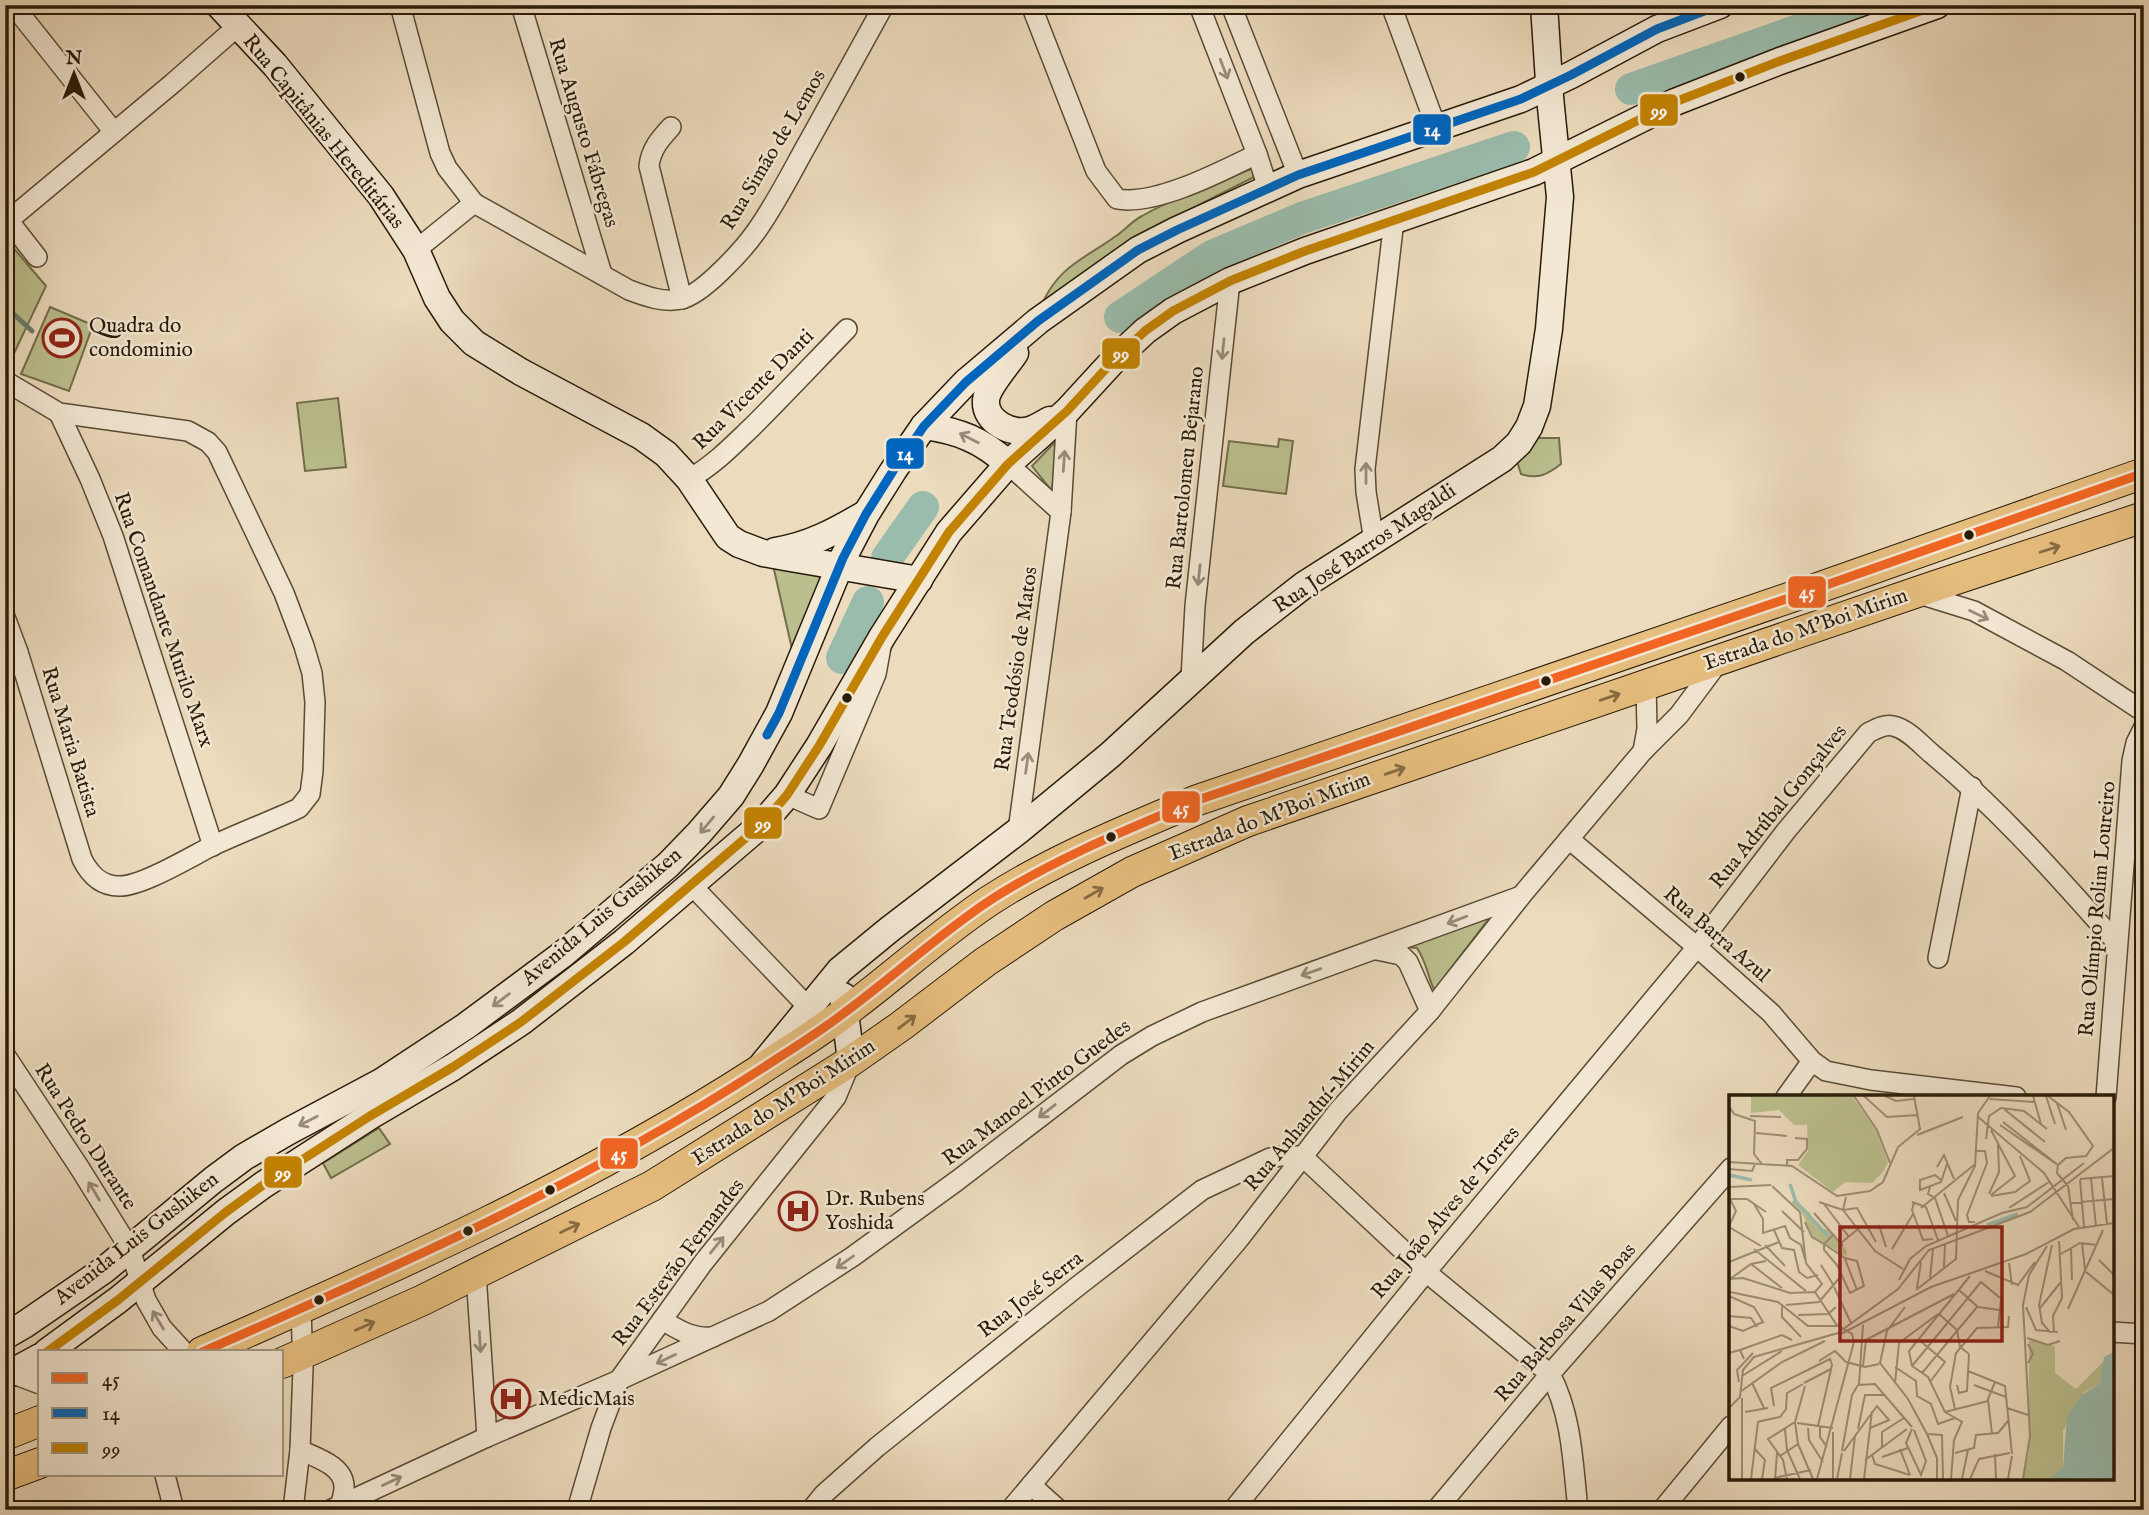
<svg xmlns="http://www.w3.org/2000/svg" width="2149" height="1515" font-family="'IM FELL English',serif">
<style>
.green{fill:#bbbf8e;stroke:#726d4b;stroke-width:2}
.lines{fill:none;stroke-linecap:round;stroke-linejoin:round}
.stream{stroke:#6c7c6a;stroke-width:5}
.river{stroke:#9abcac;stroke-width:32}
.street-casing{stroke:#594b35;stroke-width:22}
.secondary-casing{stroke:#281b08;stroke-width:29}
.primary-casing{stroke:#281b08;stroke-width:32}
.street{stroke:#f3e8d4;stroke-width:19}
.secondary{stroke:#f3e8d4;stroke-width:26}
.primary{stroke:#e6be7e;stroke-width:30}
.bus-1-casing{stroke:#f3e8d4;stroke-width:14}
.bus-2-casing{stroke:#f3e8d4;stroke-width:14}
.bus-3-casing{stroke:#f3e8d4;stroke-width:14}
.bus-1{stroke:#f26522;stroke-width:9}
.bus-2{stroke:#0065bd;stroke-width:9}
.bus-3{stroke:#c38302;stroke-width:9}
.oneway{stroke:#988c78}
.oneway2{stroke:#876c43}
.bus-dot{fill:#281b08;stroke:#f3e8d4;stroke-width:2.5}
.labels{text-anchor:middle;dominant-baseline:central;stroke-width:5;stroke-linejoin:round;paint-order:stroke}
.street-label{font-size:21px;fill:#281b08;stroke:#f3e8d4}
.poi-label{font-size:21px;fill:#281b08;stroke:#f3e8d4;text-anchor:start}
.inset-river{fill:none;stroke:#9abcac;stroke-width:3.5}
.inset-road{fill:none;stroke:#9e8e75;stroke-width:2}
.view{fill:#8f2418;fill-opacity:0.15;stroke:#8f2418;stroke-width:3.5}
.inset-edge{fill:none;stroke:#281b08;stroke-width:3.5}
.line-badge{stroke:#f3e8d4;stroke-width:2.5}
.badge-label{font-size:19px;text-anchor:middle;font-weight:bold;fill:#fff}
</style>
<rect width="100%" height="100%" fill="#ecdbbd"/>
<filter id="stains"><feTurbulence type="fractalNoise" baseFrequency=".00286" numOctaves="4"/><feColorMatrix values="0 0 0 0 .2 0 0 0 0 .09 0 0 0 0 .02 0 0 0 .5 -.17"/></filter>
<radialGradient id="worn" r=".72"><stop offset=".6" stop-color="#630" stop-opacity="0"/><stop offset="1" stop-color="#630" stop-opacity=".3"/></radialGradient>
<g class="green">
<path d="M1256,167L1258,175L1155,227L1042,304C1059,266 1084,259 1116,236C1125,230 1132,221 1142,216C1178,196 1218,182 1256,167Z"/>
<polygon points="5,238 46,286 8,366 5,365"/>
<polygon points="50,307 93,325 69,391 21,374"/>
<polygon points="338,398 346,467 305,471 297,403"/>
<path d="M1534,438H1559L1561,464C1548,474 1538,480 1521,474L1515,455Z"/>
<polygon points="1279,439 1293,441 1286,494 1223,486 1229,441 1278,447"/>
<polygon points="1057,440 1052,491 1032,466"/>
<polygon points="773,565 819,576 825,580 794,658"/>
<path d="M1494,912L1434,990C1427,974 1427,963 1417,948L1396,946Z"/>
<polygon points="379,1128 390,1144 331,1178 323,1163"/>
</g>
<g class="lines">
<polyline class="stream" points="5,306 32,331"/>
<g class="river">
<polyline points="1631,89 1870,5"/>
<polyline points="1120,317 1212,256 1302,218 1514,147"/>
<polyline points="887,558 923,507"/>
<polyline points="842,658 868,602"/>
</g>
<defs>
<g id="street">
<polyline points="13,5 114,132"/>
<polyline points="400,5 440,153 447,168 474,203"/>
<polyline points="521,5 602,274"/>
<path d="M1031,5L1096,171L1117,199C1156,206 1222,171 1257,154"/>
<polyline points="1199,5 1257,154 1268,188"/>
<polyline points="1231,5 1298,175"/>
<polyline points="1391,5 1437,129"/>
<path d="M671,127C660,139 651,149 649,166L682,299"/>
<polyline points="5,216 37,257"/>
<polyline points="9,220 173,83 238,26"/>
<path d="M416,250L474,203L629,290C645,296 663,303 681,299C702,295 742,251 755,233C776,204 792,171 809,141C834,95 859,50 884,5"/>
<path d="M5,381L59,413L188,431L208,442L217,452L284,593L304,646L312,673L315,702L313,771L310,794L299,808C271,821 242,832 214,845C192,856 141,887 119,886C101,886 90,875 82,859L18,652L5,617"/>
<polyline points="59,413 90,479 113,536 213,846"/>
<polyline points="1008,464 1061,512"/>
<path d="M689,479C714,465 732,446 752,427C784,395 815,362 847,329"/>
<polyline points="1374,541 1366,492 1365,469 1394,220"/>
<polyline points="1916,593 1974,611 2067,661 2144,712"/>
<polyline points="5,668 18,652"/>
<polyline points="1191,679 1195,606 1230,281"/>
<polyline points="1643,751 1647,729 1646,685"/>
<polyline points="787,795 819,809 876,674 881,647"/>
<polyline points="1018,831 1061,512 1067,411"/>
<polyline points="1569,839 1697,947 1771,1013 1812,1061 1826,1071 1871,1080 2016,1097"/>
<polyline points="693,883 699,893 809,1008"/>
<polyline points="1377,950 1401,955 1408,962 1430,1011"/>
<polyline points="1938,958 1972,787"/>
<polyline points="5,1055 79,1167 130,1249 146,1300 162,1328 184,1352"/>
<polyline points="1786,1097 1812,1061"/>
<polyline points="2106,1097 2132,761 2136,743 2144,727"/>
<path d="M1302,1156L1426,1272L1550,1374C1572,1414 1573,1465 1578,1510"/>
<polyline points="476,1274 487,1437"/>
<path d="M662,1320C679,1330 692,1339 713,1337"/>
<polyline points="2112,1332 2144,1334"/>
<polyline points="5,1367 11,1373 40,1384"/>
<path d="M300,1450C317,1458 345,1466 344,1488C344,1495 341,1502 339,1510"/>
<polyline points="165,1475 174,1510"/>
<polyline points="1031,1485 1059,1510"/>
<polyline points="293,1510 300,1450 303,1368 301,1309"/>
<polyline points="330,1510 487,1437 619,1380 769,1311 852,1257 958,1180 1121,1055 1152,1036 1202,1012 1521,896"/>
<polyline points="577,1510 601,1428 619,1380 703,1263 836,1097 851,1061"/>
<polyline points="811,1510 824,1494 877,1447 1078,1286 1202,1190 1270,1158 1281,1156 1302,1156"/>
<polyline points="1010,1510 1239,1239 1338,1111 1430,1011 1521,896 1643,751 1679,715 1720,660"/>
<path d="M1233,1510L1426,1272L1697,947L1786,831L1868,733C1876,729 1884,724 1893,726C1908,729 1921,745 1932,754C2001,811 2058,877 2117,943"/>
<polyline points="1436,1510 1550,1374 1731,1168"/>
<polyline points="1662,1510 1731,1426"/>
</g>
<g id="secondary">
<polyline points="219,5 275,65 381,196 416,250 437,298 452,321 474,343 521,372 641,436 666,454 689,479 728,537 739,544 763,553 785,557 919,580"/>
<path d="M1015,353C1008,364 987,387 986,400C984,422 1012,435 1030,430C1037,428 1044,423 1050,420"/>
<path d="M924,426C959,431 982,440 1008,464"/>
<path d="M775,551C809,546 836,531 865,514"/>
<polyline points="843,996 851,1061"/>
<polyline points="763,1064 840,970 890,929 1018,831 1110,755 1244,632 1304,585 1502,459 1519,443 1529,427 1537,406 1549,329 1560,197 1550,97 1544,5"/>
<polyline points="5,1336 24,1325 104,1270 213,1180 244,1157 289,1131 381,1082 466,1026 563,954 668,865 699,833 731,796 751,764 779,713 843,558 866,514 893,471 924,426 966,382 1038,321 1138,250 1177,230 1298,175 1521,99 1571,75 1657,29 1720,5"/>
<polyline points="47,1352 118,1300 226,1212 263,1185 370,1116 453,1067 521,1022 624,942 762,824 787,795 819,746 882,637 949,532 1008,464 1067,411 1113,361 1145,331 1173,311 1230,281 1305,251 1534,172 1675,102 1780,61 1937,5"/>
<polyline points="5,1376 40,1357"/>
</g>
<g id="primary">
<path d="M202,1352C392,1269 583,1184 758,1071C787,1052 817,1034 844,1013C893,977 938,935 989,901C1052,860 1126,830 1195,801L1815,589L2144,473"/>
<polyline points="282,1363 423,1300 652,1186 851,1061 901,1026 985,962 1054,916 1132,872 1248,821 1935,586 2144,517"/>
<polyline points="5,1435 40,1421"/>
<polyline points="5,1476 40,1463"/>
</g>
</defs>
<use href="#street" class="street-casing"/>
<use href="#secondary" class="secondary-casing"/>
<use href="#primary" class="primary-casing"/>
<use href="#street" class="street"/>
<use href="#secondary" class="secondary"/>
<use href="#primary" class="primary"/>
<defs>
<path id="bus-1" d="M202,1352C392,1269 583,1184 758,1071C787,1052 817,1034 844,1013C893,977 938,935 989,901C1052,860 1126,830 1195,801L1815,589L2144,473"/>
<polyline id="bus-2" points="767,735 779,713 843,558 866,514 893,471 924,426 966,382 1038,321 1138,250 1177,230 1298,175 1521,99 1571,75 1657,29 1720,5"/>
<polyline id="bus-3" points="47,1352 118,1300 226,1212 263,1185 370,1116 453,1067 521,1022 624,942 762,824 787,795 819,746 882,637 949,532 1008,464 1067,411 1113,361 1145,331 1173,311 1230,281 1305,251 1534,172 1675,102 1780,61 1937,5"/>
</defs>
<use href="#bus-1" class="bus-1-casing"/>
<use href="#bus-2" class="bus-2-casing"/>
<use href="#bus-3" class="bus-3-casing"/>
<use href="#bus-1" class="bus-1"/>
<use href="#bus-2" class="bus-2"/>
<use href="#bus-3" class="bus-3"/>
</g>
<defs><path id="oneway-shaft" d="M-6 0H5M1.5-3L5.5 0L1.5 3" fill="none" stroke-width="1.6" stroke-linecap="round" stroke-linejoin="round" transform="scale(1.75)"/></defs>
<g class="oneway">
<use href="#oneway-shaft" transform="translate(1224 69) rotate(69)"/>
<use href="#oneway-shaft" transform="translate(1223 349) rotate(96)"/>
<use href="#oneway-shaft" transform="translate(969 438) rotate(-153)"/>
<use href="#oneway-shaft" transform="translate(1064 461) rotate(-86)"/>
<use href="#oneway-shaft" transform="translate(1366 473) rotate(-90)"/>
<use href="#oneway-shaft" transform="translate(1199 575) rotate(96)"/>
<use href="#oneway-shaft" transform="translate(1979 615) rotate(26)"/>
<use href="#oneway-shaft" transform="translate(1027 763) rotate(-82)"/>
<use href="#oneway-shaft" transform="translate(707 825) rotate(130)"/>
<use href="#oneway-shaft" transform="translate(1457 920) rotate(159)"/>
<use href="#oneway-shaft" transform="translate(1311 972) rotate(161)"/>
<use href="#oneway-shaft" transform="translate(501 1000) rotate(143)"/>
<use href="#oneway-shaft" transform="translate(1047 1111) rotate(142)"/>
<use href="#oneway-shaft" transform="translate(308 1121) rotate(153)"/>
<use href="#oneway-shaft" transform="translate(94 1191) rotate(-121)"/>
<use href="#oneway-shaft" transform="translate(717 1245) rotate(-51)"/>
<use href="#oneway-shaft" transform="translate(845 1262) rotate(145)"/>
<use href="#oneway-shaft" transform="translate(158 1320) rotate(-121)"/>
<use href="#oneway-shaft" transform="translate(480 1342) rotate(86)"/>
<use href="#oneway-shaft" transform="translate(666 1359) rotate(155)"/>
<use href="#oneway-shaft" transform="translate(392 1481) rotate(-25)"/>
</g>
<g class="oneway2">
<use href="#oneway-shaft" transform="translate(2050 549) rotate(-18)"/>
<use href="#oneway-shaft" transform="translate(1610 697) rotate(-19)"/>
<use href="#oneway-shaft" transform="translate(1395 771) rotate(-19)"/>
<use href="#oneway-shaft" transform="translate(1094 893) rotate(-30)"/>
<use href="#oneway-shaft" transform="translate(907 1022) rotate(-37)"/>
<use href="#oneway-shaft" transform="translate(570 1228) rotate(-26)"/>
<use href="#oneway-shaft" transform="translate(365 1326) rotate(-24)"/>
</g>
<defs>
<symbol id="stadium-ring" viewBox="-11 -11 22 22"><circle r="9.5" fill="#f3e8d4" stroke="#8f2418" stroke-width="1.5"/><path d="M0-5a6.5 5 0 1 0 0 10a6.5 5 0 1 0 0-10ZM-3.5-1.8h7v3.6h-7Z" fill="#8f2418"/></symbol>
<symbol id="hospital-ring" viewBox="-11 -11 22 22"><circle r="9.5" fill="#f3e8d4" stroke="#8f2418" stroke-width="1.5"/><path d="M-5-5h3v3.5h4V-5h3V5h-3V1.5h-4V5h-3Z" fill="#8f2418"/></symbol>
</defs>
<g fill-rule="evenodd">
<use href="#stadium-ring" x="40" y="316" width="44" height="44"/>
<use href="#hospital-ring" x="776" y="1189" width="44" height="44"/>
<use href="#hospital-ring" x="489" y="1377" width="44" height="44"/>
</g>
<g class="bus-dot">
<circle cx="1740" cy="77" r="6"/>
<circle cx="1969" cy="535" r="6"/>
<circle cx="1546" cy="681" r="6"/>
<circle cx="847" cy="698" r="6"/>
<circle cx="1111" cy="837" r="6"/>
<circle cx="550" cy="1190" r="6"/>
<circle cx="468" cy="1231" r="6"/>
<circle cx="319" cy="1300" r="6"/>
</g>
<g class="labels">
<g class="street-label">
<text transform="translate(323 132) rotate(51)">Rua Capitânias Hereditárias</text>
<text transform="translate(583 133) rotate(73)">Rua Augusto Fábregas</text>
<text transform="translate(774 150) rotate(-59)">Rua Simão de Lemos</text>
<text transform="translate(754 390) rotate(-45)">Rua Vicente Danti</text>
<text transform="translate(1186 478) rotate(-84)">Rua Bartolomeu Bejarano</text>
<text transform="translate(1365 549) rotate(-34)">Rua José Barros Magaldi</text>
<text transform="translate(163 620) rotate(71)">Rua Comandante Murilo Marx</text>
<text transform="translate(1806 630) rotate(-19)">Estrada do M'Boi Mirim</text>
<text transform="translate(1017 669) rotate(-82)">Rua Teodósio de Matos</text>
<text transform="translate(70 742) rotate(73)">Rua Maria Batista</text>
<text transform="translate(1779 807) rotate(-51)">Rua Adrúbal Gonçalves</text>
<text transform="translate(1270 817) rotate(-21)">Estrada do M'Boi Mirim</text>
<text transform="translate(2098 909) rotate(-85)">Rua Olímpio Rolim Loureiro</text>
<text transform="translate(602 917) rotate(-40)">Avenida Luis Gushiken</text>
<text transform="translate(1716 935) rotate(41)">Rua Barra Azul</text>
<text transform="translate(1037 1093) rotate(-37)">Rua Manoel Pinto Guedes</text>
<text transform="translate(784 1103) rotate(-33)">Estrada do M'Boi Mirim</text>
<text transform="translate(1310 1116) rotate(-50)">Rua Anhanduí-Mirim</text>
<text transform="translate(85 1137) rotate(57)">Rua Pedro Durante</text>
<text transform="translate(1446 1213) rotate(-50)">Rua João Alves de Torres</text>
<text transform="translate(137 1239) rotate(-38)">Avenida Luis Gushiken</text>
<text transform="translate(679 1263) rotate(-53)">Rua Estevão Fernandes</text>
<text transform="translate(1031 1295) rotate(-38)">Rua José Serra</text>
<text transform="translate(1566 1323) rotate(-49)">Rua Barbosa Vilas Boas</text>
</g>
<g class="poi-label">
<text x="89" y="326">Quadra do<tspan x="89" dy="24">condominio</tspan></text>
<text x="825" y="1199">Dr. Rubens<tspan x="825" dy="24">Yoshida</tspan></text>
<text x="538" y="1399">MedicMais</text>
</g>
</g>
<g transform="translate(1729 1095)">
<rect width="385" height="385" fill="#ecdbbd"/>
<path d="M22,1H123L148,37L159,67L154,77L143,88L116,87L104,97L69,70L79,56L78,30H65L50,15L22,18ZM65,105L81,118L87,132L100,135L118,156L117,161L84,142L72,116L62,107ZM300,245L326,251V278L347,294L377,264L371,288L355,297L334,336V372L321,384H294L300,356Z" fill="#bbbf8e"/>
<path d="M385,257V384H321L334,372L338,323L351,301L371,288L375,262Z" fill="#9abcac"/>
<path class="inset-river" d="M0,80L23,85M61,89L67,107L99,141M258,130L289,119"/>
<path class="inset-road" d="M125,1L148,35L161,68M135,1L158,22L189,20M156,1L167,6L185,4M304,1L312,29M317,1L326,29M319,1L340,17L364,51L357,61L337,63L329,70L328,78L339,91L344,125M261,4L306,7M328,8L337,35M0,11L5,19L26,26L25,59L33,69M275,14L316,47M21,21L52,22M248,21L315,78L350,132M274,27L329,70M271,30L326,68M262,35L286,81L262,100M27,38L58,41M188,40L234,22M257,44L260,21L272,13L295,16L318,34M0,67L63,71L108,101L141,96L154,87L169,52L191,34L185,1M58,70V65H69L78,54V44L66,43M208,72L215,60L225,84M0,74L23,76L26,69M373,83L378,129M351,84L385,81M362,84L367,131M212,85L206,80L191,85V95L212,87L218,69M351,85L355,132M0,92L42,90M201,92L199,99L206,103L219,141M215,98L227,126M260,99L270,77L269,49M262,101L286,97L301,86L291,61M117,102L114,115L146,156L174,174M2,104H18L37,117M90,107L114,115L128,113L147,147M183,107L197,112L209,145M185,107L183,115L194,145L204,144M341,108L385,104M25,109L34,124V138L56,131L61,143L72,150L76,164M95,109L120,142M192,113L245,70M280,113L320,87M53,116L75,137M85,118L114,151M76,127L83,142L95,149L116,163L128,166L135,191L121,198L108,170L95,155V149L105,139M246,127H240L238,120L258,68L256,56H247M150,130L157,152M0,131L7,116L1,104M0,132L32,151M45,135L53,153L65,155L70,177L78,183L89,180M112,148L129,134M353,148L356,175M36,150L56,171M342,153L343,185M25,154L77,196M163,154L184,119M330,160L351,148L368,150M116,164L128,195M370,165L385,180M0,167L50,147M280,168L283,190M22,169L53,193M92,170L105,191M215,172L216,149M256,176L289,190L306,167M356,176L385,200M201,183L204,154M0,184L14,183L61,198L86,197L93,189L77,168L71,117L43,91M1,184L22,169L37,166M170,185L181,164L197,151L273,118L298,112L355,68M105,192L122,228M188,193L192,167M187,195L227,164L229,105L246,71L249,18L261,1M230,195L249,212L270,215M1,197L49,207L79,231H109M86,197L107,229L123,239L125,247L88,384M0,201L25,212L34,227L14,236L0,231M53,209V222L72,242M57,210L90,207L112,181M176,212L158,236L151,268L179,304L198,339L208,363V384M297,212L307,235L329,237M311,213L332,187M339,214L374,135M210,219L228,235L231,252L240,259M69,220L99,219L107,212M0,221L22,223L28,232M269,232L274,186M321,237L313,228L310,210L323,150M325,237L324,221L333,203L330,146M110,240L202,192L297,159L345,134L385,128M298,243L319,250L331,246M189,244L216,267L201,287M133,247L225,199M299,249L304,259L299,268M11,255L53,240L63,245M0,258L11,255L15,264M90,266L106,256L117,267M117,267L136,272L150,269M134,271L137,245M183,271L252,187L271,203M166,272L187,286L188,301L202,309L209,329L226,323M239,276L276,291L283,359M193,278L248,212M13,281L53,256M10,287L8,275L24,258M23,288L35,313M75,288L102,274M166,288L170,248L209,219M130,289L134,230M129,290L146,289L183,332M228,290L230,298L238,296L240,259M245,290L277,302M76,291L66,327L69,349L84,384M11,297L53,267L96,246M13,303V384M45,311L42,293L101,264L103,270L89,331M0,313L11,302L14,275L25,262L109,238L169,194L200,155L301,117L385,53M278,313L299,320M226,314L221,292L227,258L248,233L279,232L280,221M16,317L39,313M216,317L199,282L183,271L180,256L241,181M216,317L233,327L225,345L222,384M216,317L259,306M28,327L51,322L57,314L58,298L74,289M68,328L104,333M91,331V342L98,352M79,333L80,345L94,367M56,334L58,355L71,384M129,334L136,300H155M183,334L177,348L192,380L197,366L185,335M198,339L213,340L214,384M263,339L259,304L266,287M153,352V337L175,323M26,354L36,365L33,384M171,354L181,380M113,356L123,300L129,290M115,356L148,311L160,325L141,333M226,358L245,353L247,340L269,338L279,326M266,359L267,384M143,360L146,369L181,380M51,361L69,349M153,362L179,353M136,365L178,334M45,383L82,375M22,384L29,327M46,384L48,358M58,384L54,365L39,344L66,327M104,384V337M108,384L113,358M121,384L126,341M135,384L143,316M233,384L239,355M241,384L250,364L281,358M279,384L283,361M294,384L301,341L294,210L300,180L318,151"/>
<path class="view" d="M111,132H273V246H111Z"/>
<rect width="385" height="385" class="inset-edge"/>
</g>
<g class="line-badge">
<rect x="1639" y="93" width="40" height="34" rx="7" fill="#c38302"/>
<rect x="1412" y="113" width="40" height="33" rx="7" fill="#0065bd"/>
<rect x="1101" y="337" width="40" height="33" rx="7" fill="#c38302"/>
<rect x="885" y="437" width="40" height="33" rx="7" fill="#0065bd"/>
<rect x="1787" y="575" width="40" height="34" rx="7" fill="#f26522"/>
<rect x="1161" y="790" width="40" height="34" rx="7" fill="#f26522"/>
<rect x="743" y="806" width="40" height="34" rx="7" fill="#c38302"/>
<rect x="599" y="1137" width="40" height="33" rx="7" fill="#f26522"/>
<rect x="263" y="1155" width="40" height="34" rx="7" fill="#c38302"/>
</g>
<g class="badge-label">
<text x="1659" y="117">99</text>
<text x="1432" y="136">14</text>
<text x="1121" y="360">99</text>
<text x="905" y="460">14</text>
<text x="1807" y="598">45</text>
<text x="1181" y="814">45</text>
<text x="763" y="830">99</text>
<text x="619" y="1160">45</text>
<text x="283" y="1179">99</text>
</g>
<rect width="2149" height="1515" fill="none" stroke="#ecdbbd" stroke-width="28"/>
<rect x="7" y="7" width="2135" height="1501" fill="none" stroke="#281b08" stroke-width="3.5"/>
<rect x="14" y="14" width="2121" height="1487" fill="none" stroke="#281b08" stroke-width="2"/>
<rect x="38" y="1350" width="245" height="126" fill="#f3e8d4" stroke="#a29682" stroke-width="2"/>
<rect x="52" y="1373" width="35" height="10" fill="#f26522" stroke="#a29682" stroke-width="2"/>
<text x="102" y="1386" font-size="21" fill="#281b08">45</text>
<rect x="52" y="1408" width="35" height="10" fill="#0065bd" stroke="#a29682" stroke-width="2"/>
<text x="102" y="1420" font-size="21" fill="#281b08">14</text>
<rect x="52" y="1443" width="35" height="10" fill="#c38302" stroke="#a29682" stroke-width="2"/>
<text x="102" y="1456" font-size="21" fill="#281b08">99</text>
<g transform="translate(74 74)" stroke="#f3e8d4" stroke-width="5" paint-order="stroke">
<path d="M0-5L12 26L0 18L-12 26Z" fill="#281b08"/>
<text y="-10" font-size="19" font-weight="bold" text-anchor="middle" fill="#281b08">N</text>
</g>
<rect width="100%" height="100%" filter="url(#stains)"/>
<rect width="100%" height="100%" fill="url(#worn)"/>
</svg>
